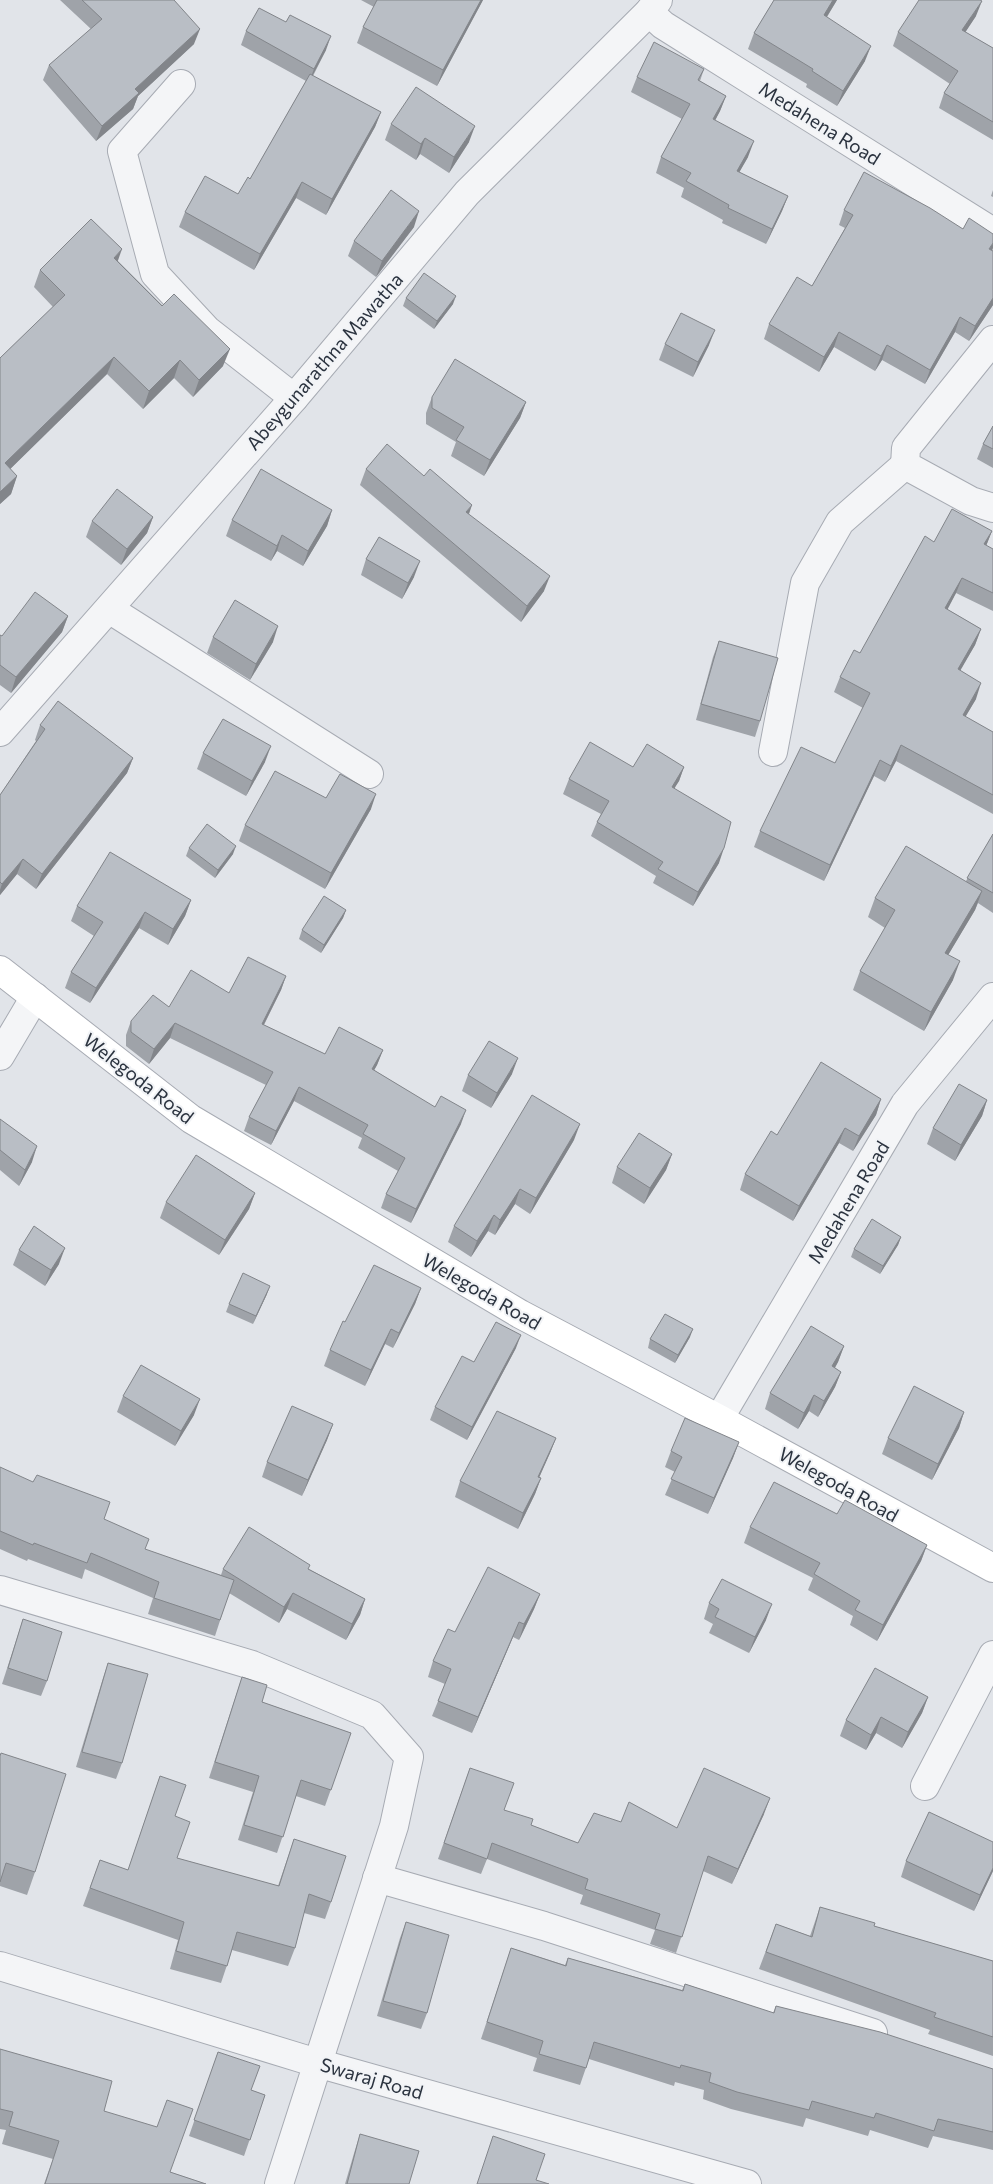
<svg xmlns="http://www.w3.org/2000/svg" width="993" height="2184" font-family="Commissioner,sans-serif">
<style>
.lines{fill:none;stroke-linecap:round;stroke-linejoin:round}
.street-casing{stroke:#a7abb3;stroke-width:30}
.secondary-casing{stroke:#a7abb3;stroke-width:30}
.street{stroke:#f4f5f7;stroke-width:28}
.secondary{stroke:#fff;stroke-width:28}
.wall{fill:#9fa3a9}
.shaded-wall{fill:#82858a}
.building{fill:#b9bec5;stroke:#82858a}
.labels{text-anchor:middle;dominant-baseline:central;stroke-width:4;stroke-linejoin:round;paint-order:stroke}
.street-label{font-size:19px;fill:#2b333f;stroke:#f1f3f6}
</style>
<rect width="100%" height="100%" fill="#e1e4e9"/>
<g class="lines">
<defs>
<g id="street">
<polyline points="649,12 663,25 993,232"/>
<polyline points="181,84 122,151 155,274 207,330 294,398"/>
<polyline points="993,340 906,448 905,465 971,501 993,508"/>
<polyline points="109,609 369,774"/>
<polyline points="0,732 294,398 467,193 649,12 658,0"/>
<polyline points="773,752 805,583 840,522 905,465"/>
<polyline points="0,1056 35,997"/>
<polyline points="719,1419 905,1104 993,997"/>
<polyline points="0,1590 252,1665 372,1715 409,1757 394,1826 279,2184"/>
<polyline points="925,1786 993,1655"/>
<polyline points="377,1878 544,1926 873,2033"/>
<polyline points="0,1966 317,2063 747,2184"/>
</g>
<polyline id="secondary" points="0,970 191,1119 520,1314 719,1419 993,1568"/>
</defs>
<use href="#street" class="street-casing"/>
<use href="#secondary" class="secondary-casing"/>
<use href="#street" class="street"/>
<use href="#secondary" class="secondary"/>
</g>
<g class="wall">
<polygon points="60,0 174,0 194,44 138,96 133,109 96,141 43,80 49,65 91,29"/>
<polygon points="361,0 483,0 437,86 357,43 363,27 374,7"/>
<polygon points="774,0 837,0 827,17 865,61 837,106 806,87 807,84 748,49 754,33"/>
<polygon points="976,16 965,32 993,48 993,140 939,108 944,93 950,84 893,46 898,32"/>
<polygon points="246,31 326,50 313,76 381,112 375,127 326,215 296,198 254,270 179,227 185,212 238,194 250,179 306,81 241,45"/>
<polygon points="704,69 700,81 726,96 720,111 715,120 748,157 739,172 788,196 782,211 766,244 722,223 723,220 681,197 684,188 656,173 661,157 682,119 631,92 637,77"/>
<polygon points="391,124 469,142 449,173 420,154 416,160 385,140"/>
<polygon points="993,190 993,197 991,196"/>
<polygon points="844,210 993,251 993,305 969,341 955,332 925,384 882,360 875,371 834,347 819,372 764,339 769,324 812,286 845,228 839,225"/>
<polygon points="414,227 376,277 348,256 354,241"/>
<polygon points="118,261 223,366 193,397 174,378 143,409 107,374 10,469 17,476 11,494 0,504 0,358 53,307 34,287 40,270"/>
<polygon points="406,298 453,304 434,329 403,306"/>
<polygon points="665,344 709,345 693,377 659,360"/>
<polygon points="432,397 526,402 520,418 484,476 451,456 456,442 426,424 426,413"/>
<polygon points="993,426 993,468 977,459 983,444"/>
<polygon points="366,469 544,591 521,622 360,485"/>
<polygon points="332,510 327,526 303,566 277,551 271,561 226,536 232,520"/>
<polygon points="153,517 147,533 121,565 86,537 92,521"/>
<polygon points="992,531 986,546 993,549 993,611 956,593 947,609 981,629 975,645 960,670 976,699 965,717 993,732 993,814 896,761 885,782 874,776 824,881 754,847 760,831 835,763 863,708 834,692 840,677 860,653 934,542"/>
<polygon points="366,559 414,577 402,599 361,575"/>
<polygon points="68,616 62,632 11,693 0,685 0,635 2,636"/>
<polygon points="213,637 273,642 250,680 207,653"/>
<polygon points="719,641 760,721 755,737 696,720 713,657"/>
<polygon points="40,725 133,758 127,773 36,889 17,874 0,895 0,795 36,741 35,740"/>
<polygon points="203,753 265,762 246,796 197,769"/>
<polygon points="633,767 684,767 679,781 674,788 719,863 693,906 653,883 656,876 591,836 597,822 601,814 563,794 569,779"/>
<polygon points="326,798 371,809 325,889 239,841 245,825"/>
<polygon points="993,834 993,913 978,903 975,910 948,955 953,980 924,1031 853,990 860,971 885,928 868,917 875,898 966,881"/>
<polygon points="189,848 233,854 215,878 186,856"/>
<polygon points="191,900 185,916 168,945 139,928 90,1003 65,988 71,972 94,936 71,921 77,906"/>
<polygon points="346,910 343,918 321,953 299,939 302,930"/>
<polygon points="286,976 281,990 264,1025 325,1054 383,1050 377,1065 374,1070 461,1124 411,1223 381,1208 386,1194 398,1171 358,1148 362,1138 294,1101 271,1145 244,1131 249,1117 266,1085 170,1038 149,1064 126,1046 126,1035 131,1021 169,1007 229,993"/>
<polygon points="512,1074 491,1108 462,1091 468,1075"/>
<polygon points="881,1099 876,1115 853,1151 839,1143 793,1221 740,1190 745,1174 777,1135"/>
<polygon points="987,1100 982,1116 955,1161 927,1144 933,1128"/>
<polygon points="0,1119 32,1162 19,1186 0,1170"/>
<polygon points="574,1140 530,1214 515,1204 495,1235 488,1231 471,1257 448,1242 454,1226"/>
<polygon points="672,1154 666,1170 644,1204 612,1183 617,1167"/>
<polygon points="255,1193 249,1209 219,1255 160,1218 166,1202"/>
<polygon points="901,1237 898,1245 880,1274 851,1257 854,1249"/>
<polygon points="19,1250 59,1264 45,1286 13,1265"/>
<polygon points="421,1288 415,1304 393,1348 385,1344 365,1386 324,1366 330,1350 345,1322"/>
<polygon points="267,1294 253,1324 226,1312 229,1304"/>
<polygon points="690,1337 675,1363 648,1348 650,1339"/>
<polygon points="844,1346 838,1362 835,1368 841,1372 835,1387 818,1417 809,1411 798,1429 765,1409 770,1393"/>
<polygon points="516,1348 467,1440 430,1420 435,1407 474,1362"/>
<polygon points="123,1396 194,1415 175,1446 117,1412"/>
<polygon points="964,1412 959,1428 932,1480 882,1454 888,1438"/>
<polygon points="333,1424 327,1440 302,1496 262,1477 267,1462"/>
<polygon points="556,1438 550,1453 539,1478 541,1478 535,1494 518,1529 455,1497 460,1481"/>
<polygon points="739,1442 733,1458 708,1514 665,1495 675,1472 665,1467 671,1451"/>
<polygon points="0,1467 104,1519 145,1550 221,1575 223,1569 309,1569 365,1599 360,1615 346,1640 287,1609 279,1623 229,1593 215,1636 148,1614 153,1598 85,1569 82,1579 28,1559 27,1561 0,1549"/>
<polygon points="837,1514 927,1545 921,1561 877,1641 850,1625 853,1616 808,1590 813,1578 744,1543 750,1527"/>
<polygon points="540,1594 534,1609 519,1640 513,1637 472,1733 432,1716 445,1684 428,1677 433,1661 455,1632"/>
<polygon points="709,1603 766,1620 749,1653 709,1633 713,1624 704,1619"/>
<polygon points="23,1619 47,1681 41,1696 2,1684"/>
<polygon points="108,1663 122,1763 116,1779 76,1767 103,1678"/>
<polygon points="242,1677 262,1702 351,1733 325,1806 296,1796 277,1853 238,1840 253,1792 209,1778"/>
<polygon points="928,1697 922,1713 902,1748 876,1733 866,1750 840,1736 846,1720"/>
<polygon points="0,1755 35,1872 27,1895 0,1886"/>
<polygon points="470,1768 504,1810 531,1825 578,1843 621,1822 677,1828 764,1814 732,1884 703,1871 676,1953 650,1944 655,1930 580,1904 583,1895 487,1859 481,1874 438,1859"/>
<polygon points="160,1776 175,1816 177,1858 278,1886 294,1839 331,1902 325,1919 304,1913 295,1948 288,1966 232,1950 221,1983 170,1969 178,1940 83,1906 100,1860 128,1870"/>
<polygon points="993,1842 993,1871 974,1911 901,1877 906,1861"/>
<polygon points="820,1907 874,1926 993,1961 993,2056 928,2034 930,2030 759,1969 776,1924 810,1936"/>
<polygon points="406,1922 427,2013 421,2029 377,2016 400,1938"/>
<polygon points="511,1948 565,1965 568,1958 682,1990 685,1984 773,2013 776,2006 993,2069 993,2150 933,2136 928,2148 870,2130 868,2136 806,2118 803,2127 731,2109 703,2099 704,2090 675,2082 674,2086 589,2059 580,2085 533,2071 537,2058 481,2039"/>
<polygon points="0,2049 104,2111 170,2172 206,2184 44,2184 53,2159 2,2144 6,2130 0,2129"/>
<polygon points="218,2052 251,2090 265,2095 244,2156 189,2136"/>
<polygon points="360,2134 409,2184 345,2184 355,2150"/>
</g>
<g class="shaded-wall">
<polygon points="481,0 483,0 437,86 443,70"/>
<polygon points="833,0 837,0 818,31 824,15"/>
<polygon points="982,1 976,16 957,45 962,30"/>
<polygon points="200,29 194,44 138,96 133,109 96,141 102,126 135,89"/>
<polygon points="331,36 326,50 309,82 314,69"/>
<polygon points="871,46 865,61 837,106 843,91"/>
<polygon points="726,96 720,111 708,134 713,119"/>
<polygon points="381,112 375,127 326,215 332,199"/>
<polygon points="475,126 469,142 449,173 454,157"/>
<polygon points="425,138 420,154 416,160 421,144"/>
<polygon points="754,141 748,157 731,187 737,171"/>
<polygon points="302,182 296,198 254,270 260,254"/>
<polygon points="788,196 782,211 766,244 772,229"/>
<polygon points="419,211 414,227 376,277 382,261"/>
<polygon points="993,243 993,248 992,251 989,249"/>
<polygon points="122,249 116,266 114,258"/>
<polygon points="456,296 453,304 434,329 437,321"/>
<polygon points="993,298 993,305 969,341 975,326"/>
<polygon points="960,317 955,332 925,384 930,370"/>
<polygon points="715,330 709,345 693,377 698,362"/>
<polygon points="839,332 834,347 819,372 824,357"/>
<polygon points="887,345 882,360 875,371 881,356"/>
<polygon points="230,349 223,366 193,397 199,380"/>
<polygon points="114,357 107,374 0,479 5,463"/>
<polygon points="180,360 174,378 143,409 149,391"/>
<polygon points="526,402 520,418 484,476 490,460"/>
<polygon points="17,476 11,494 0,504 0,492"/>
<polygon points="472,505 467,520 466,512"/>
<polygon points="332,510 327,526 303,566 308,551"/>
<polygon points="153,517 147,533 121,565 127,549"/>
<polygon points="992,531 986,546 984,544"/>
<polygon points="282,535 277,551 271,561 277,546"/>
<polygon points="420,561 414,577 402,599 408,583"/>
<polygon points="550,576 544,591 521,622 527,606"/>
<polygon points="962,578 956,593 940,624 945,608"/>
<polygon points="68,616 62,632 11,693 16,677"/>
<polygon points="278,626 273,642 250,680 256,664"/>
<polygon points="981,629 975,645 952,685 958,669"/>
<polygon points="981,683 976,699 957,731 963,715"/>
<polygon points="901,745 896,761 885,782 891,766"/>
<polygon points="271,746 265,762 246,796 252,781"/>
<polygon points="133,758 127,773 36,889 42,874"/>
<polygon points="880,760 874,776 824,881 830,865"/>
<polygon points="684,767 679,781 666,802 672,787"/>
<polygon points="376,794 371,809 325,889 331,873"/>
<polygon points="236,846 233,854 215,878 218,870"/>
<polygon points="724,848 719,863 693,906 698,892"/>
<polygon points="23,859 17,874 0,895 0,890 2,884"/>
<polygon points="982,891 975,910 938,972 945,953"/>
<polygon points="191,900 185,916 168,945 173,929"/>
<polygon points="346,910 343,918 321,953 324,945"/>
<polygon points="145,912 139,928 90,1003 96,988"/>
<polygon points="960,961 953,980 924,1031 931,1012"/>
<polygon points="286,976 281,990 257,1038 262,1024"/>
<polygon points="175,1023 170,1038 149,1064 154,1049"/>
<polygon points="383,1050 377,1065 367,1083 372,1069"/>
<polygon points="518,1058 512,1074 491,1108 497,1093"/>
<polygon points="299,1087 294,1101 271,1145 276,1131"/>
<polygon points="881,1099 876,1115 853,1151 859,1136"/>
<polygon points="987,1100 982,1116 955,1161 961,1145"/>
<polygon points="466,1110 461,1124 411,1223 416,1209"/>
<polygon points="580,1124 574,1140 530,1214 536,1198"/>
<polygon points="845,1128 839,1143 793,1221 799,1206"/>
<polygon points="37,1146 32,1162 19,1186 25,1170"/>
<polygon points="672,1154 666,1170 644,1204 650,1188"/>
<polygon points="520,1189 515,1204 495,1235 500,1220"/>
<polygon points="255,1193 249,1209 219,1255 225,1240"/>
<polygon points="494,1215 488,1231 471,1257 477,1241"/>
<polygon points="901,1237 898,1245 880,1274 883,1266"/>
<polygon points="65,1248 59,1264 45,1286 51,1270"/>
<polygon points="270,1286 267,1294 253,1324 256,1316"/>
<polygon points="421,1288 415,1304 393,1348 399,1333"/>
<polygon points="391,1329 385,1344 365,1386 371,1370"/>
<polygon points="693,1329 690,1337 675,1363 678,1355"/>
<polygon points="521,1335 516,1348 467,1440 472,1427"/>
<polygon points="844,1346 838,1362 826,1382 832,1366"/>
<polygon points="841,1372 835,1387 818,1417 824,1401"/>
<polygon points="814,1395 809,1411 798,1429 804,1413"/>
<polygon points="200,1399 194,1415 175,1446 181,1431"/>
<polygon points="964,1412 959,1428 932,1480 938,1464"/>
<polygon points="333,1424 327,1440 302,1496 308,1480"/>
<polygon points="556,1438 550,1453 532,1493 538,1477"/>
<polygon points="739,1442 733,1458 708,1514 714,1498"/>
<polygon points="541,1478 535,1494 518,1529 523,1513"/>
<polygon points="927,1545 921,1561 877,1641 883,1625"/>
<polygon points="293,1593 287,1609 279,1623 284,1607"/>
<polygon points="540,1594 534,1609 519,1640 524,1624"/>
<polygon points="365,1599 360,1615 346,1640 352,1624"/>
<polygon points="772,1604 766,1620 749,1653 755,1637"/>
<polygon points="519,1622 513,1637 472,1733 478,1717"/>
<polygon points="928,1697 922,1713 902,1748 908,1732"/>
<polygon points="881,1717 876,1733 866,1750 871,1735"/>
<polygon points="770,1798 764,1814 732,1884 738,1869"/>
<polygon points="993,1868 993,1871 974,1911 980,1895"/>
</g>
<g class="building">
<polygon points="82,0 174,0 200,29 135,89 139,93 102,126 49,65 102,19"/>
<polygon points="377,0 481,0 443,70 363,27"/>
<polygon points="774,0 833,0 824,15 871,46 843,91 812,71 813,69 754,33"/>
<polygon points="919,0 980,0 982,1 962,30 993,48 993,122 944,93 958,71 898,32"/>
<polygon points="259,8 286,22 290,15 331,36 314,69 246,31"/>
<polygon points="654,42 704,69 698,80 726,96 713,119 754,141 737,171 788,196 772,229 728,208 729,205 686,181 691,173 661,157 690,104 637,77"/>
<polygon points="310,74 381,112 332,199 302,182 260,254 185,212 205,176 238,194 248,177 250,179"/>
<polygon points="416,87 475,126 454,157 425,138 421,144 391,124"/>
<polygon points="864,172 930,208 963,229 969,218 993,234 993,243 989,249 993,251 993,298 975,326 960,317 930,370 887,345 881,356 839,332 824,357 769,324 797,277 812,286 853,215 844,210"/>
<polygon points="391,190 419,211 382,261 354,241"/>
<polygon points="91,219 122,249 114,258 162,306 174,294 230,349 199,380 180,360 149,391 114,357 5,463 17,476 0,492 0,358 65,295 40,270"/>
<polygon points="424,273 456,296 437,321 406,298"/>
<polygon points="681,313 715,330 698,362 665,344"/>
<polygon points="455,359 526,402 490,460 456,440 464,427 432,408 432,397"/>
<polygon points="993,426 993,449 983,444"/>
<polygon points="387,444 424,476 430,469 472,505 466,512 550,576 527,606 366,469"/>
<polygon points="261,469 332,510 308,551 282,535 277,546 232,520"/>
<polygon points="117,489 153,517 127,549 92,521"/>
<polygon points="952,509 992,531 984,544 993,549 993,593 962,578 945,608 981,629 958,669 981,683 963,715 993,732 993,795 901,745 891,766 880,760 830,865 760,831 801,747 835,763 870,693 840,677 854,650 860,653 925,536 934,542"/>
<polygon points="379,537 420,561 408,583 366,559"/>
<polygon points="35,592 68,616 16,677 0,665 0,635 2,636"/>
<polygon points="235,600 278,626 256,664 213,637"/>
<polygon points="719,641 778,658 760,721 701,704"/>
<polygon points="58,701 133,758 42,874 23,859 2,884 0,882 0,795 45,729 40,725"/>
<polygon points="223,719 271,746 252,781 203,753"/>
<polygon points="590,742 633,767 647,744 684,767 672,787 731,822 724,848 698,892 658,869 663,862 597,822 609,801 569,779"/>
<polygon points="275,771 326,798 340,774 376,794 331,873 245,825"/>
<polygon points="207,824 236,846 218,870 189,848"/>
<polygon points="993,834 993,893 967,878"/>
<polygon points="906,846 982,891 945,953 960,961 931,1012 860,971 895,910 875,898"/>
<polygon points="110,852 191,900 173,929 145,912 96,988 71,972 103,922 77,906"/>
<polygon points="324,896 346,910 324,945 302,930"/>
<polygon points="248,957 286,976 262,1024 325,1054 339,1027 383,1050 372,1069 435,1107 441,1096 466,1110 416,1209 386,1194 405,1158 363,1134 368,1125 299,1087 276,1131 249,1117 273,1072 175,1023 154,1049 131,1032 131,1021 153,995 169,1007 191,970 229,993"/>
<polygon points="489,1041 518,1058 497,1093 468,1075"/>
<polygon points="821,1062 881,1099 859,1136 845,1128 799,1206 745,1174 771,1131 777,1135"/>
<polygon points="959,1084 987,1100 961,1145 933,1128"/>
<polygon points="532,1095 580,1124 536,1198 520,1189 500,1220 494,1215 477,1241 454,1226"/>
<polygon points="0,1119 37,1146 25,1170 0,1150"/>
<polygon points="639,1133 672,1154 650,1188 617,1167"/>
<polygon points="196,1155 255,1193 225,1240 166,1202"/>
<polygon points="872,1219 901,1237 883,1266 854,1249"/>
<polygon points="34,1226 65,1248 51,1270 19,1250"/>
<polygon points="374,1265 421,1288 399,1333 391,1329 371,1370 330,1350 343,1321 345,1322"/>
<polygon points="243,1273 270,1286 256,1316 229,1304"/>
<polygon points="665,1314 693,1329 678,1355 650,1339"/>
<polygon points="496,1322 521,1335 472,1427 435,1407 462,1356 474,1362"/>
<polygon points="811,1326 844,1346 832,1366 841,1372 824,1401 814,1395 804,1413 770,1393"/>
<polygon points="141,1365 200,1399 181,1431 123,1396"/>
<polygon points="914,1386 964,1412 938,1464 888,1438"/>
<polygon points="292,1406 333,1424 308,1480 267,1462"/>
<polygon points="497,1411 556,1438 538,1477 541,1478 523,1513 460,1481"/>
<polygon points="685,1418 739,1442 714,1498 671,1479 682,1457 671,1451"/>
<polygon points="0,1467 33,1482 37,1475 110,1502 104,1519 149,1539 145,1549 234,1580 220,1620 154,1598 159,1582 91,1553 87,1563 34,1543 33,1545 0,1531"/>
<polygon points="774,1482 837,1514 845,1500 927,1545 883,1625 855,1610 860,1601 814,1574 820,1563 750,1527"/>
<polygon points="249,1527 310,1565 308,1569 365,1599 352,1624 293,1593 284,1607 223,1569"/>
<polygon points="488,1567 540,1594 524,1624 519,1622 478,1717 438,1701 451,1669 433,1661 448,1629 455,1632"/>
<polygon points="722,1579 772,1604 755,1637 715,1617 719,1609 709,1603"/>
<polygon points="23,1619 62,1632 47,1681 8,1668"/>
<polygon points="108,1663 148,1674 122,1763 82,1752"/>
<polygon points="875,1668 928,1697 908,1732 881,1717 871,1735 846,1720"/>
<polygon points="242,1677 267,1685 262,1702 351,1733 331,1790 301,1780 283,1837 244,1825 259,1776 215,1762"/>
<polygon points="1,1753 66,1774 35,1872 6,1863 0,1882 0,1756"/>
<polygon points="470,1768 514,1783 504,1810 533,1819 531,1825 578,1843 594,1813 621,1822 629,1802 677,1828 704,1768 770,1798 738,1869 708,1856 682,1937 655,1929 660,1914 585,1889 588,1879 492,1843 487,1859 444,1843"/>
<polygon points="160,1776 186,1785 175,1816 190,1822 177,1858 279,1886 294,1839 346,1856 331,1902 309,1894 295,1948 237,1932 227,1966 176,1951 184,1922 90,1888 100,1860 128,1870"/>
<polygon points="929,1812 993,1842 993,1868 980,1895 906,1861"/>
<polygon points="820,1907 875,1923 874,1926 993,1961 993,2037 934,2017 936,2013 766,1952 776,1924 812,1937"/>
<polygon points="406,1922 449,1935 427,2013 383,2001"/>
<polygon points="511,1948 566,1966 568,1958 683,1991 685,1984 774,2013 776,2006 880,2032 993,2069 993,2132 938,2119 934,2131 876,2113 874,2118 812,2101 809,2110 737,2092 709,2082 711,2073 681,2065 680,2068 594,2042 586,2068 539,2054 543,2041 487,2022"/>
<polygon points="0,2049 112,2081 104,2111 157,2127 167,2100 193,2109 170,2172 206,2184 45,2184 59,2141 9,2126 13,2112 0,2109"/>
<polygon points="218,2052 260,2066 251,2090 265,2095 250,2140 194,2120"/>
<polygon points="360,2134 419,2151 409,2184 347,2184"/>
<polygon points="493,2136 545,2154 536,2180 549,2184 477,2184"/>
</g>
<g class="labels">
<g class="street-label">
<text transform="translate(820 123) rotate(32)">Medahena Road</text>
<text transform="translate(324 361) rotate(-49)">Abeygunarathna Mawatha</text>
<text transform="translate(139 1078) rotate(38)">Welegoda Road</text>
<text transform="translate(848 1202) rotate(-59)">Medahena Road</text>
<text transform="translate(482 1291) rotate(30)">Welegoda Road</text>
<text transform="translate(839 1484) rotate(29)">Welegoda Road</text>
<text transform="translate(372 2078) rotate(16)">Swaraj Road</text>
</g>
</g>
</svg>
